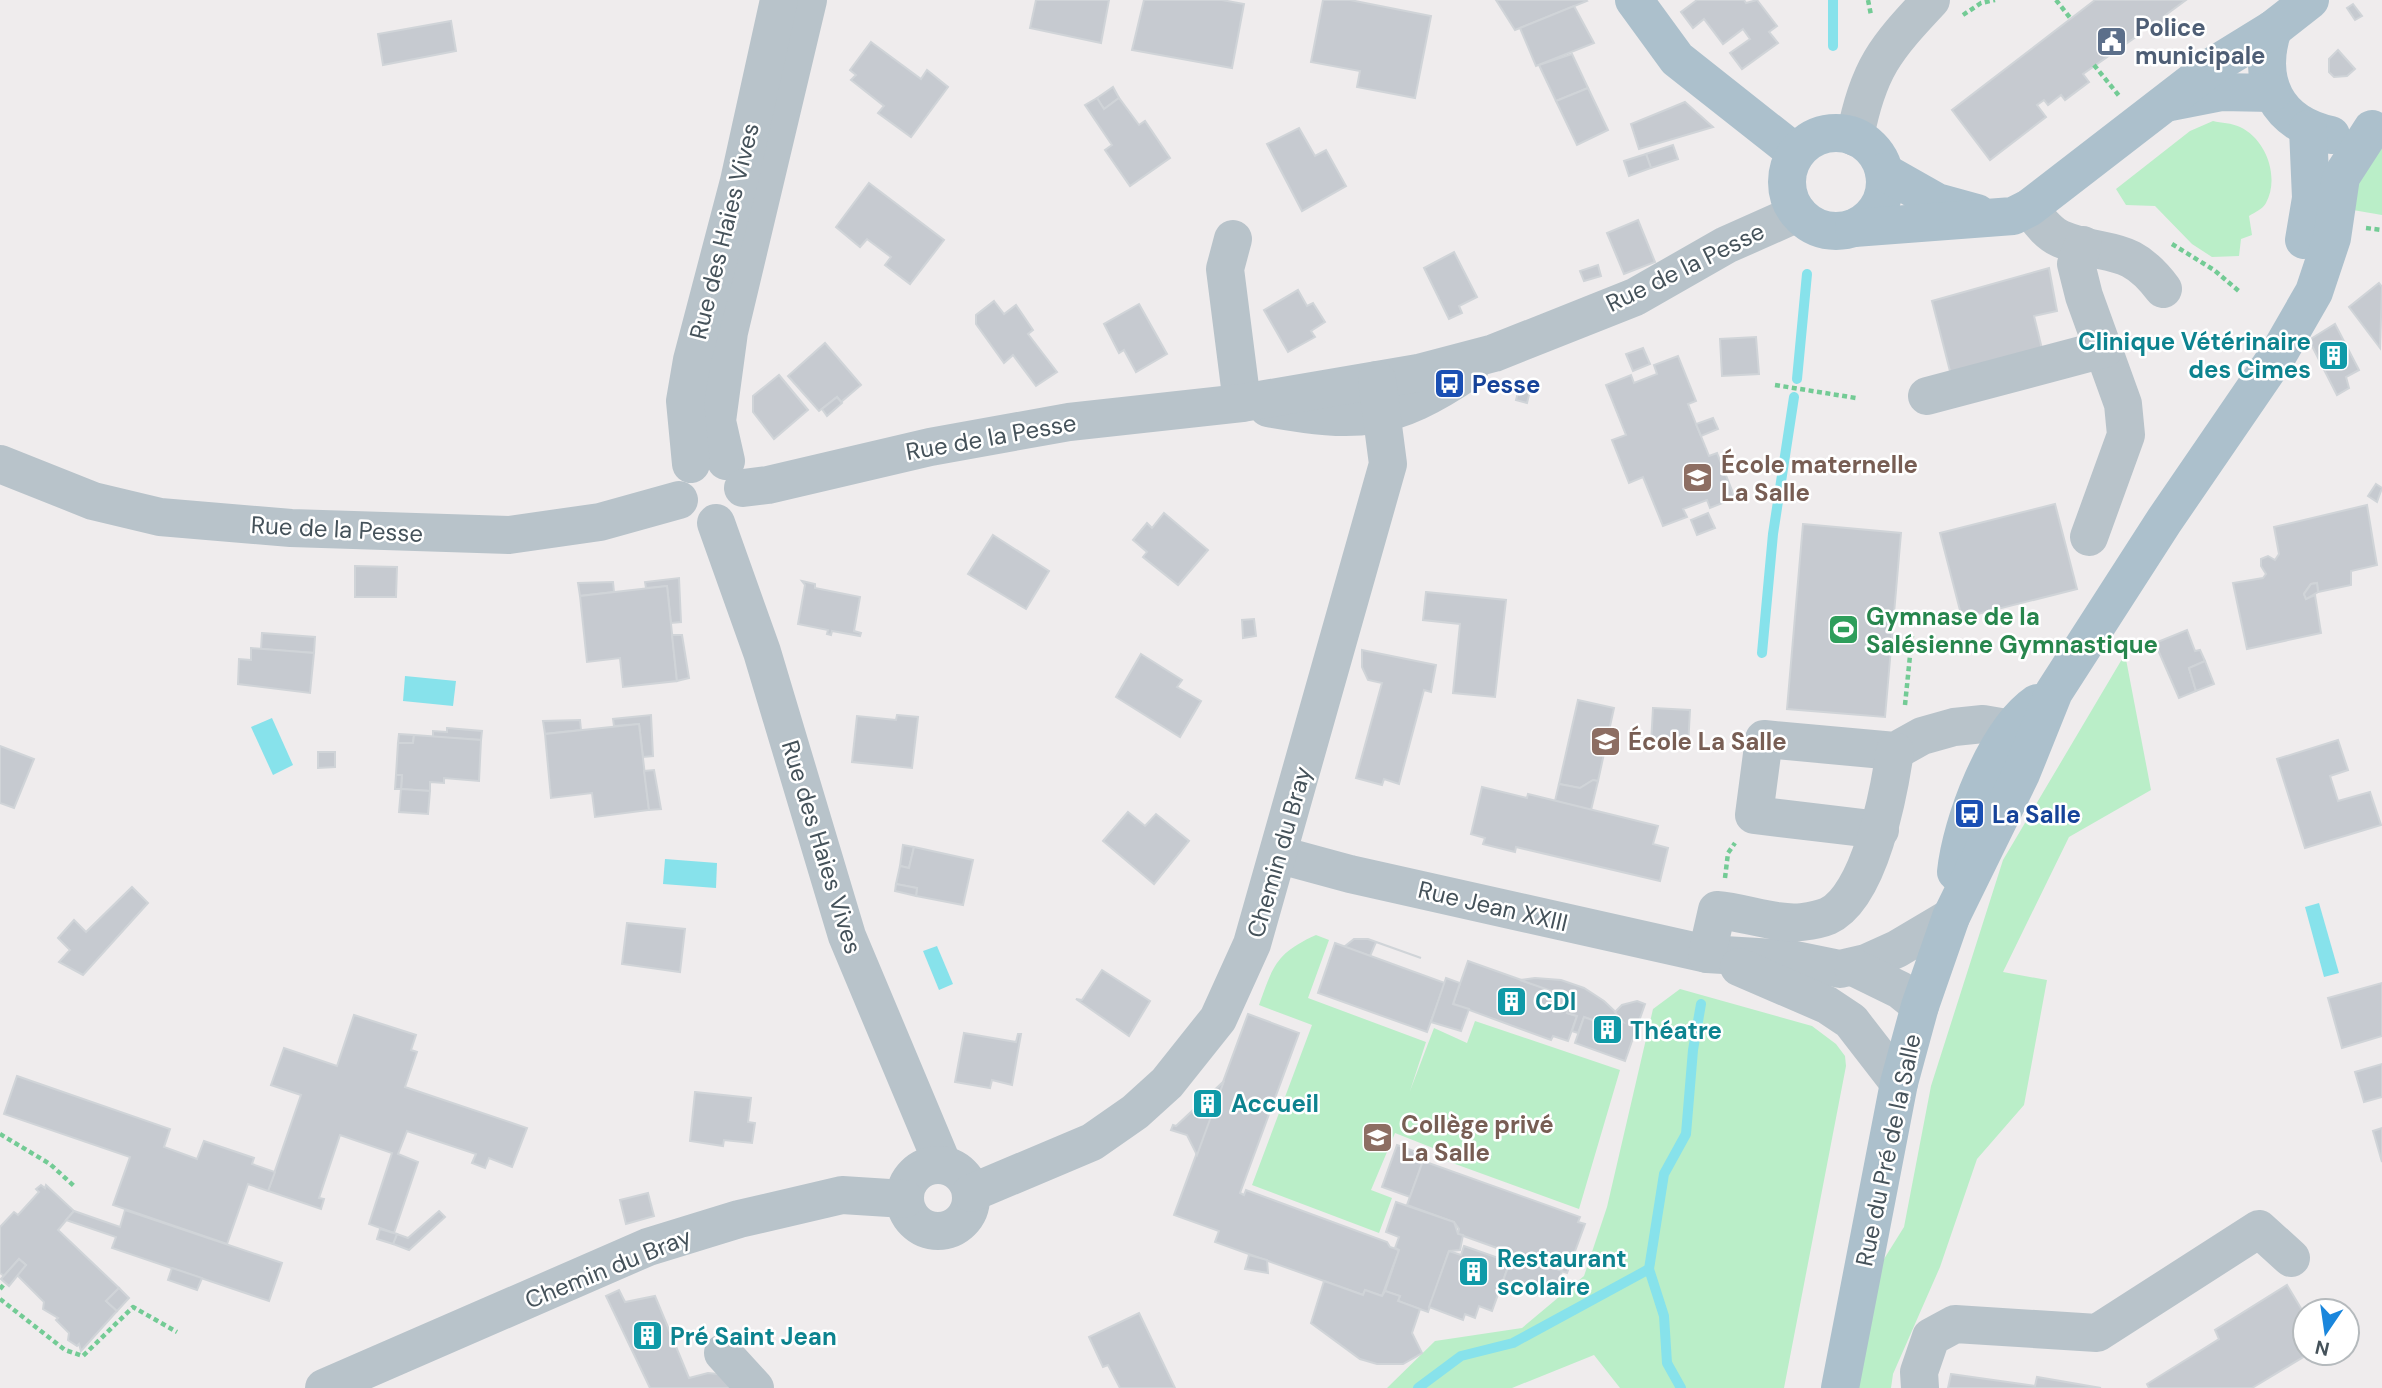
<svg xmlns="http://www.w3.org/2000/svg" width="2382" height="1388" font-family="'DM Sans',sans-serif">
<style>
.green{fill:#baeec8}
.water{fill:#87e2eb}
.lines{fill:none;stroke-linecap:round;stroke-linejoin:round}
.stream{stroke:#87e2eb;stroke-width:10}
.building{fill:#c6cad0;stroke:#d0d4d8;stroke-width:2}
.path{stroke:#73cb95;stroke-width:4.5;stroke-dasharray:5 3.5;stroke-linecap:butt}
.minor{stroke:#b8c3ca;stroke-width:38}
.major{stroke:#acc0cc;stroke-width:38}
.labels{text-anchor:middle;dominant-baseline:central;stroke-width:5;stroke-linejoin:round;paint-order:stroke}
.service-label{font-size:24px;font-weight:bold;fill:#4e5e75;stroke:#fff;text-anchor:start}
.street-label{font-size:24px;fill:#45525a;stroke:#fff}
.culture-label{font-size:24px;font-weight:bold;fill:#0d838f;stroke:#fff;text-anchor:start}
.transit-label{font-size:24px;font-weight:bold;fill:#164399;stroke:#fff;text-anchor:start}
.education-label{font-size:24px;font-weight:bold;fill:#785e54;stroke:#fff;text-anchor:start}
.leisure-label{font-size:24px;font-weight:bold;fill:#27864d;stroke:#fff;text-anchor:start}
</style>
<rect width="100%" height="100%" fill="#efeced"/>
<g class="green">
<path d="M2213,121C2221,123 2232,123 2240,127C2266,139 2280,177 2266,203C2263,209 2255,212 2249,216L2252,235L2241,239L2239,256L2212,257L2192,244L2155,206L2126,205L2116,189L2190,131Z"/>
<polygon points="2382,145 2382,215 2347,209 2351,182"/>
<polygon points="2125,654 2151,790 2069,837 2003,972 2047,980 2024,1105 1977,1159 1940,1267 1893,1374 1891,1388 1845,1388 1869,1283 1904,1227 1931,1086 2003,860"/>
<path d="M1316,935L1329,940L1308,998L1426,1042L1410,1091L1434,1028L1467,1043L1475,1021L1620,1070L1579,1209L1436,1157L1438,1150L1395,1133L1371,1190L1392,1198L1379,1233L1252,1185L1312,1025L1259,1005C1273,966 1276,953 1316,935Z"/>
<polygon points="1680,989 1812,1026 1836,1044 1845,1056 1846,1066 1784,1388 1620,1388 1594,1355 1512,1388 1387,1388 1435,1341 1522,1328 1584,1276 1607,1207 1653,1009"/>
</g>
<g class="water">
<polygon points="405,676 456,681 453,706 403,701"/>
<polygon points="272,718 293,765 273,775 251,727"/>
<polygon points="665,859 717,863 716,888 663,884"/>
<polygon points="2319,903 2339,973 2324,977 2305,907"/>
<polygon points="937,946 953,984 939,990 923,951"/>
</g>
<g class="lines">
<g class="stream">
<polyline points="1833,0 1833,46"/>
<polyline points="1797,379 1807,274"/>
<polyline points="1762,653 1773,534 1794,397"/>
<polyline points="1418,1388 1461,1356 1513,1343 1649,1269"/>
<polyline points="1681,1388 1667,1363 1664,1316 1649,1269 1664,1174 1686,1134 1693,1050 1701,1004"/>
</g>
</g>
<g class="building">
<polygon points="1036,0 1109,0 1101,43 1030,28"/>
<polygon points="1144,0 1222,0 1244,4 1232,68 1132,50"/>
<polygon points="1323,0 1350,0 1431,16 1415,98 1357,87 1360,71 1311,62"/>
<polygon points="1496,0 1586,0 1587,1 1515,30"/>
<polygon points="1697,0 1744,0 1746,3 1757,0 1777,26 1769,32 1778,43 1742,69 1730,53 1750,39 1743,29 1723,44 1704,19 1693,28 1681,12"/>
<polygon points="2095,0 2186,0 2163,17 2166,21 2153,32 2146,22 2136,29 2140,34 2083,74 2089,82 2065,100 2061,95 2048,105 2044,100 2037,105 2046,117 1990,160 1952,110"/>
<polygon points="2353,4 2362,16 2355,20 2347,8"/>
<polygon points="1574,6 1594,43 1536,66 1520,28"/>
<polygon points="451,21 456,51 383,65 378,34"/>
<polygon points="871,42 921,79 927,70 948,87 911,137 878,113 884,106 851,80 856,75 850,70"/>
<polygon points="2338,50 2355,69 2347,76 2334,77 2329,72 2329,59"/>
<polygon points="1572,54 1588,88 1556,101 1539,65"/>
<polygon points="1113,87 1119,98 1104,109 1097,98"/>
<polygon points="1588,88 1608,130 1577,145 1556,101"/>
<polygon points="1097,98 1104,109 1119,98 1139,125 1145,121 1170,158 1130,186 1105,150 1112,145 1085,105"/>
<polygon points="1685,102 1713,127 1639,149 1631,124"/>
<polygon points="1299,128 1315,156 1326,150 1346,186 1302,211 1267,144"/>
<polygon points="1673,145 1678,159 1651,168 1646,154"/>
<polygon points="1646,154 1651,168 1629,176 1624,161"/>
<polygon points="869,183 944,240 910,284 885,265 891,257 867,239 860,247 836,227"/>
<polygon points="1638,220 1655,262 1624,274 1607,233"/>
<polygon points="1454,252 1477,297 1459,306 1462,313 1449,319 1424,268"/>
<polygon points="1598,265 1601,276 1584,281 1580,271"/>
<polygon points="2049,268 2057,311 2034,316 2043,353 1951,375 1932,301"/>
<polygon points="2379,283 2382,287 2380,348 2349,307"/>
<polygon points="1298,290 1307,306 1313,303 1325,322 1311,331 1315,337 1288,352 1264,310"/>
<polygon points="994,301 1004,314 1016,305 1033,330 1028,334 1057,372 1036,386 1013,355 1004,363 976,324 976,315"/>
<polygon points="1139,304 1167,354 1136,372 1124,350 1119,353 1104,324"/>
<polygon points="2335,324 2359,370 2346,377 2349,388 2337,395 2309,340"/>
<polygon points="1756,337 1759,374 1722,376 1720,339"/>
<polygon points="825,343 861,385 841,402 837,397 819,411 788,376"/>
<polygon points="1643,348 1650,364 1633,371 1626,354"/>
<polygon points="1678,356 1696,401 1688,404 1709,456 1717,453 1735,498 1710,508 1707,500 1683,509 1687,517 1663,526 1643,477 1629,483 1612,440 1626,435 1606,385 1631,375 1634,383 1657,374 1654,365"/>
<polygon points="779,375 808,410 774,439 753,412 753,396"/>
<polygon points="1519,389 1530,391 1527,403 1516,400"/>
<polygon points="837,397 842,403 827,416 822,409"/>
<polygon points="1713,418 1718,429 1701,436 1696,424"/>
<polygon points="2376,484 2382,488 2377,502 2368,496"/>
<polygon points="2055,504 2077,589 1962,618 1940,533"/>
<polygon points="2367,505 2377,565 2351,571 2351,585 2318,592 2317,583 2311,584 2304,594 2306,599 2315,595 2321,633 2247,649 2233,583 2263,578 2266,574 2261,566 2261,559 2268,556 2275,560 2279,554 2274,527"/>
<polygon points="1164,513 1208,550 1178,585 1143,557 1147,552 1133,540 1147,523 1152,528"/>
<polygon points="1708,513 1715,528 1697,535 1691,520"/>
<polygon points="1803,524 1901,533 1885,717 1787,709"/>
<polygon points="993,535 1049,571 1026,609 968,574"/>
<polygon points="355,566 397,567 396,597 355,597"/>
<polygon points="679,578 681,622 671,623 667,586 646,588 645,582"/>
<polygon points="802,581 815,584 815,588 860,597 854,631 861,633 860,636 832,631 831,635 827,634 828,630 798,624 805,585"/>
<polygon points="613,582 614,592 580,596 578,583"/>
<polygon points="2317,583 2318,592 2306,599 2304,594 2311,584"/>
<polygon points="667,586 677,681 623,687 620,658 587,662 580,596"/>
<polygon points="1426,592 1506,600 1495,697 1453,693 1460,624 1423,620"/>
<polygon points="1254,619 1256,636 1243,638 1242,620"/>
<polygon points="2187,630 2195,651 2200,650 2205,661 2189,668 2196,691 2179,698 2155,643"/>
<polygon points="262,633 315,637 314,653 261,649"/>
<polygon points="672,635 682,635 689,678 677,681"/>
<polygon points="251,648 314,653 310,693 238,684 239,659 251,660"/>
<polygon points="1362,650 1436,665 1431,692 1424,690 1399,784 1384,779 1382,785 1356,778 1382,683 1368,680 1362,667"/>
<polygon points="1141,654 1182,680 1177,687 1201,701 1180,737 1116,697"/>
<polygon points="2205,661 2214,684 2196,691 2189,668"/>
<polygon points="1578,700 1614,708 1598,781 1593,780 1580,788 1559,784"/>
<polygon points="1653,708 1690,710 1688,747 1651,744"/>
<polygon points="651,715 653,756 643,757 639,724 614,726 613,719"/>
<polygon points="897,715 918,717 912,768 852,762 857,716 896,720"/>
<polygon points="580,720 581,730 545,734 543,721"/>
<polygon points="639,724 649,810 595,817 592,793 551,798 545,734"/>
<polygon points="447,728 482,731 481,740 433,737 433,731 447,732"/>
<polygon points="399,734 414,735 413,743 398,743"/>
<polygon points="414,735 481,740 479,781 444,778 444,783 430,782 430,791 401,789 402,775 396,775 398,743 413,743"/>
<polygon points="2338,740 2348,770 2330,776 2338,801 2370,792 2381,825 2305,848 2277,759"/>
<polygon points="0,746 34,759 14,808 0,803"/>
<polygon points="318,752 335,752 335,767 318,768"/>
<polygon points="654,770 661,809 649,810 644,771"/>
<polygon points="396,775 402,775 401,789 395,789"/>
<polygon points="1593,780 1598,781 1591,810 1555,801 1559,784 1580,788"/>
<polygon points="1482,787 1527,798 1528,794 1658,826 1653,844 1668,848 1660,881 1516,847 1515,852 1483,844 1485,838 1471,834"/>
<polygon points="401,789 430,791 428,814 399,812"/>
<polygon points="1128,812 1145,826 1156,814 1189,841 1154,884 1103,841"/>
<polygon points="903,845 914,847 909,868 900,866"/>
<polygon points="914,847 973,860 963,905 916,896 917,888 896,884 900,866 909,868"/>
<polygon points="896,884 917,888 916,896 895,891"/>
<polygon points="132,887 148,903 83,975 59,962 70,950 58,938 74,920 86,932"/>
<polygon points="627,923 685,929 680,972 622,964"/>
<polygon points="1354,939 1368,939 1421,958 1376,942 1370,956 1344,947"/>
<polygon points="1335,943 1445,983 1427,1032 1318,993"/>
<polygon points="1468,961 1572,998 1567,1013 1577,1016 1568,1041 1553,1036 1551,1040 1453,1004"/>
<polygon points="1102,970 1150,1001 1129,1036 1076,999 1082,1000"/>
<polygon points="1446,978 1460,983 1453,1004 1469,1009 1461,1031 1431,1022"/>
<polygon points="1535,978 1561,980 1584,988 1604,1001 1623,1019 1623,1022 1614,1019 1611,1027 1584,1017 1578,1033 1572,1031 1577,1016 1567,1013 1572,998 1520,980"/>
<polygon points="2382,983 2382,1036 2342,1048 2328,998"/>
<polygon points="1637,1001 1645,1004 1625,1061 1575,1043 1584,1017 1611,1027 1614,1019 1623,1022 1615,1012 1622,1005"/>
<polygon points="1248,1014 1299,1033 1240,1193 1244,1195 1246,1190 1387,1242 1390,1247 1399,1250 1382,1296 1365,1290 1363,1295 1215,1242 1219,1231 1174,1215"/>
<polygon points="354,1015 416,1035 411,1050 417,1052 405,1087 527,1128 512,1167 489,1158 485,1168 472,1163 476,1154 407,1131 398,1154 418,1162 394,1233 369,1224 392,1153 340,1135 319,1198 324,1199 321,1209 268,1191 301,1095 271,1085 284,1048 337,1066"/>
<polygon points="964,1033 1016,1042 1018,1034 1021,1034 1012,1085 992,1080 990,1088 955,1082"/>
<polygon points="2382,1064 2382,1097 2364,1102 2355,1072"/>
<polygon points="17,1076 170,1129 164,1147 197,1159 204,1141 254,1158 252,1164 275,1172 268,1191 248,1184 227,1244 113,1205 130,1157 4,1114"/>
<polygon points="1224,1081 1197,1155 1187,1135 1171,1130 1173,1125 1176,1126"/>
<polygon points="695,1092 751,1098 748,1122 755,1123 752,1143 724,1140 723,1146 690,1141"/>
<polygon points="2382,1128 2382,1162 2373,1131"/>
<polygon points="1397,1145 1425,1155 1410,1197 1382,1187"/>
<polygon points="1423,1161 1580,1217 1578,1222 1585,1224 1567,1273 1458,1234 1459,1229 1454,1222 1407,1205"/>
<polygon points="41,1185 45,1188 46,1185 74,1211 58,1230 119,1288 106,1301 117,1311 81,1351 79,1344 77,1346 68,1340 69,1333 56,1320 58,1318 43,1309 44,1302 17,1275 26,1265 19,1259 4,1276 0,1273 0,1227 14,1212 18,1215 39,1192 36,1189"/>
<polygon points="648,1193 654,1216 626,1224 620,1200"/>
<polygon points="1396,1202 1454,1222 1458,1234 1463,1235 1460,1250 1449,1251 1428,1312 1398,1301 1400,1296 1385,1291 1399,1250 1395,1248 1399,1237 1386,1232"/>
<polygon points="125,1210 282,1263 269,1301 112,1248 116,1237 66,1220 74,1211 120,1227"/>
<polygon points="439,1211 445,1217 409,1250 393,1244 397,1234 408,1238"/>
<polygon points="380,1229 397,1234 393,1244 377,1239"/>
<polygon points="1464,1246 1504,1260 1507,1251 1513,1253 1492,1311 1479,1306 1475,1318 1465,1314 1463,1320 1429,1307 1449,1251 1461,1255"/>
<polygon points="1513,1253 1562,1271 1556,1289 1544,1285 1540,1295 1512,1286 1511,1282 1502,1284"/>
<polygon points="1249,1255 1267,1260 1268,1273 1245,1269"/>
<polygon points="19,1259 26,1265 9,1286 1,1279"/>
<polygon points="172,1268 202,1278 197,1290 168,1280"/>
<polygon points="1324,1281 1363,1295 1365,1290 1382,1296 1385,1291 1400,1296 1398,1301 1420,1309 1412,1333 1422,1353 1403,1364 1377,1364 1360,1359 1311,1323"/>
<polygon points="2287,1285 2305,1315 2305,1353 2310,1353 2252,1388 2149,1388 2147,1384 2219,1339 2215,1330"/>
<polygon points="119,1288 129,1298 117,1311 106,1301"/>
<polygon points="619,1290 625,1302 655,1296 689,1378 708,1373 718,1374 740,1388 650,1388 606,1296"/>
<polygon points="1139,1313 1175,1388 1120,1388 1108,1365 1103,1367 1089,1337"/>
<polygon points="1951,1374 2035,1386 2037,1377 2101,1388 1948,1388"/>
</g>
<g class="lines">
<g class="path">
<polyline points="1868,0 1871,15"/>
<polyline points="2056,0 2071,19"/>
<polyline points="1963,15 1981,3 1995,0"/>
<polyline points="2094,65 2120,97"/>
<polyline points="2366,228 2382,230"/>
<polyline points="2172,244 2214,270 2241,293"/>
<polyline points="1775,385 1856,398"/>
<polyline points="1905,705 1912,636"/>
<polyline points="1725,878 1728,853 1735,843"/>
<polyline points="0,1134 50,1164 74,1186"/>
<polyline points="0,1289 5,1283"/>
<polyline points="0,1299 65,1350 83,1356 133,1307 177,1332"/>
</g>
<g class="minor">
<path d="M1855,137C1868,69 1885,49 1931,0"/>
<path d="M2029,208C2038,219 2047,233 2061,239C2106,258 2128,242 2163,289"/>
<polyline points="1233,239 1225,269 1242,403"/>
<polyline points="2083,245 2076,264 2084,296 2123,404 2126,435 2089,537"/>
<polyline points="1927,396 2104,349"/>
<path d="M1268,408C1358,424 1392,423 1469,371"/>
<polyline points="726,461 717,421 729,332 808,0"/>
<polyline points="0,464 93,501 160,517 291,528 509,535 600,522 679,500"/>
<polyline points="691,464 685,401 692,360 739,181 779,0"/>
<polyline points="743,488 768,485 930,447 1069,422 1242,403 1418,373 1494,353 1635,297 1726,245 1798,213"/>
<polyline points="716,523 762,652 847,936 943,1165"/>
<polyline points="1880,830 1754,815 1764,739 1895,751 1922,736 1954,727 1983,724 2012,729"/>
<polyline points="1280,855 1350,874 1707,954 1791,959 1840,969 1866,963 1897,949 1951,917"/>
<path d="M1707,954L1717,910C1744,912 1776,925 1802,922C1810,921 1821,919 1828,916C1870,897 1889,792 1895,751"/>
<polyline points="1739,967 1827,1005 1851,1021 1899,1083"/>
<polyline points="1853,967 1900,990 1920,1006"/>
<circle cx="938" cy="1198" r="33"/>
<polyline points="971,1193 1092,1142 1135,1112 1167,1083 1218,1019 1252,944 1388,464 1377,380"/>
<polyline points="723,1353 755,1388"/>
<polyline points="324,1388 648,1247 739,1219 842,1195 905,1199"/>
<polyline points="1920,1388 1919,1372 1931,1337 1955,1324 2097,1333 2259,1229 2291,1258"/>
</g>
<g class="major">
<polyline points="1634,0 1677,59 1796,153"/>
<path d="M2273,29C2256,81 2276,123 2331,135"/>
<polyline points="2170,102 2221,92 2272,93"/>
<circle cx="1836" cy="182" r="49"/>
<polyline points="1884,172 1937,202 1977,213"/>
<polyline points="1854,228 2013,216 2029,208 2213,66 2273,29 2310,0"/>
<polyline points="2304,240 2311,198 2308,129"/>
<path d="M1956,872C1961,823 1995,732 2037,703"/>
<polyline points="1840,1388 1899,1083 1920,1006 1951,917 2021,774 2054,692 2164,521 2279,353 2314,292 2332,238 2341,177 2372,129"/>
</g>
</g>
<defs>
<symbol id="civic-square" viewBox="-11 -11 22 22"><rect x="-9" y="-9" width="18" height="18" rx="4" fill="#5c6f8a" stroke="#fff"/><path d="M-.6-6.5H3V-4.5H.6V-3L4-1V1h2V6H-6V1h2V-1L-.6-3ZM-1.2 2.5V6h2.4V2.5Z" fill="#fff"/></symbol>
<symbol id="building-square" viewBox="-11 -11 22 22"><rect x="-9" y="-9" width="18" height="18" rx="4" fill="#0f9aa8" stroke="#fff"/><path d="M-4-6H4V6H1V3H-1V6H-4ZM-2.5-4.3h1.7v1.8h-1.7ZM.8-4.3h1.7v1.8H.8ZM-2.5-1h1.7V.8h-1.7ZM.8-1h1.7V.8H.8Z" fill="#fff"/></symbol>
<symbol id="bus-square" viewBox="-11 -11 22 22"><rect x="-9" y="-9" width="18" height="18" rx="4" fill="#1a4fb4" stroke="#fff"/><path d="M-5-6H5V4H4V6H2V4H-2V6H-4V4H-5ZM-3.5-4V0h7V-4ZM-3.5 1.2v1.5H-2V1.2ZM2 1.2v1.5H3.5V1.2Z" fill="#fff"/></symbol>
<symbol id="school-square" viewBox="-11 -11 22 22"><rect x="-9" y="-9" width="18" height="18" rx="4" fill="#8d6e63" stroke="#fff"/><path d="M0-5L7-2L0 1L-7-2ZM-4 1L0 2.5L4 1V4Q0 6-4 4Z" fill="#fff"/></symbol>
<symbol id="stadium-square" viewBox="-11 -11 22 22"><rect x="-9" y="-9" width="18" height="18" rx="4" fill="#2e9e5b" stroke="#fff"/><path d="M0-5a6.5 5 0 1 0 0 10a6.5 5 0 1 0 0-10ZM-3.5-1.8h7v3.6h-7Z" fill="#fff"/></symbol>
</defs>
<g fill-rule="evenodd">
<use href="#civic-square" x="2094" y="24" width="35" height="35"/>
<use href="#building-square" x="2316" y="338" width="35" height="35"/>
<use href="#bus-square" x="1432" y="366" width="35" height="35"/>
<use href="#school-square" x="1680" y="460" width="35" height="35"/>
<use href="#stadium-square" x="1826" y="612" width="35" height="35"/>
<use href="#school-square" x="1588" y="724" width="35" height="35"/>
<use href="#bus-square" x="1952" y="796" width="35" height="35"/>
<use href="#building-square" x="1494" y="984" width="35" height="35"/>
<use href="#building-square" x="1590" y="1012" width="35" height="35"/>
<use href="#building-square" x="1190" y="1086" width="35" height="35"/>
<use href="#school-square" x="1360" y="1120" width="35" height="35"/>
<use href="#building-square" x="1456" y="1254" width="35" height="35"/>
<use href="#building-square" x="630" y="1318" width="35" height="35"/>
</g>
<g class="labels">
<g class="service-label">
<text x="2135" y="27">Police<tspan x="2135" dy="28">municipale</tspan></text>
</g>
<g class="street-label">
<text transform="translate(724 231) rotate(-76)">Rue des Haies Vives</text>
<text transform="translate(1685 267) rotate(-26)">Rue de la Pesse</text>
<text transform="translate(991 437) rotate(-10)">Rue de la Pesse</text>
<text transform="translate(337 529) rotate(3)">Rue de la Pesse</text>
<text transform="translate(822 847) rotate(73)">Rue des Haies Vives</text>
<text transform="translate(1279 852) rotate(-74)">Chemin du Bray</text>
<text transform="translate(1493 906) rotate(13)">Rue Jean XXIII</text>
<text transform="translate(1888 1150) rotate(-78)">Rue du Pré de la Salle</text>
<text transform="translate(608 1268) rotate(-22)">Chemin du Bray</text>
</g>
<g class="culture-label">
<text x="2311" y="341" text-anchor="end">Clinique Vétérinaire<tspan x="2311" dy="28">des Cimes</tspan></text>
<text x="1535" y="1001">CDI</text>
<text x="1630" y="1030">Théatre</text>
<text x="1231" y="1103">Accueil</text>
<text x="1497" y="1258">Restaurant<tspan x="1497" dy="28">scolaire</tspan></text>
<text x="670" y="1336">Pré Saint Jean</text>
</g>
<g class="transit-label">
<text x="1472" y="384">Pesse</text>
<text x="1992" y="814">La Salle</text>
</g>
<g class="education-label">
<text x="1721" y="464">École maternelle<tspan x="1721" dy="28">La Salle</tspan></text>
<text x="1628" y="741">École La Salle</text>
<text x="1401" y="1124">Collège privé<tspan x="1401" dy="28">La Salle</tspan></text>
</g>
<g class="leisure-label">
<text x="1866" y="616">Gymnase de la<tspan x="1866" dy="28">Salésienne Gymnastique</tspan></text>
</g>
</g>
<g transform="translate(2326 1332) rotate(193)"><circle r="33" fill="#ffffff" stroke="#b5babd" stroke-width="2"/>
<path d="M0-5L12 26L0 18L-12 26Z" fill="#1a86dc"/>
<text y="-10" font-size="19" font-weight="bold" text-anchor="middle" fill="#45525a">N</text>
</g>
</svg>
